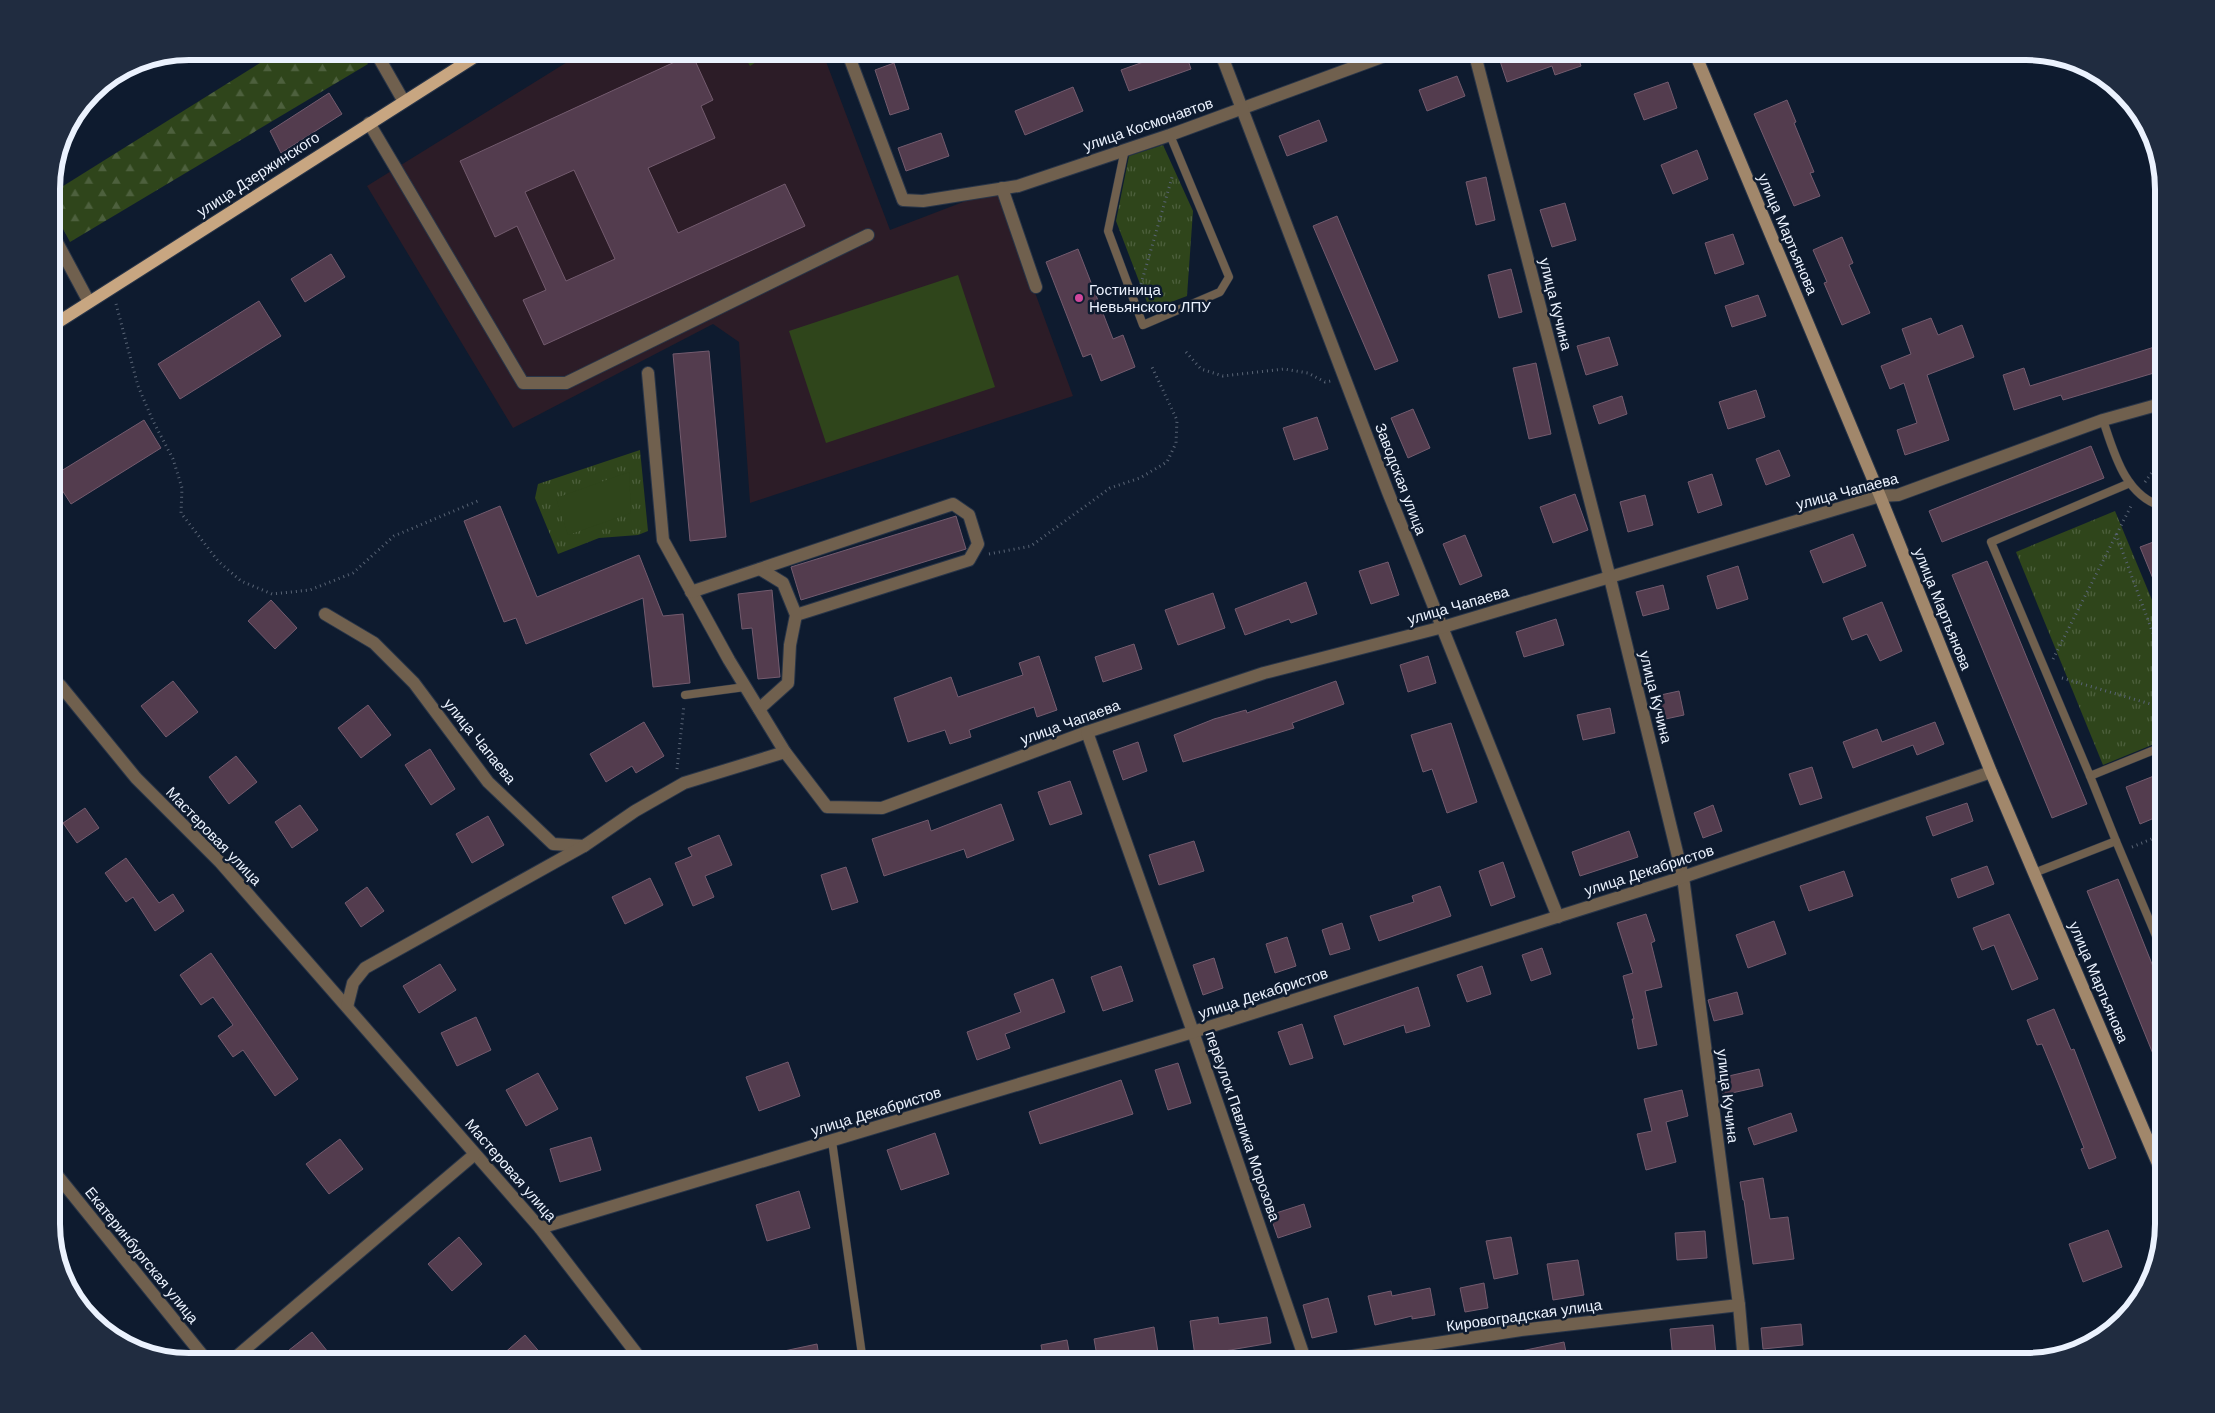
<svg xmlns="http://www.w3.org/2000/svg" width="2215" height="1413" font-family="Arial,sans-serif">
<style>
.education{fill:#2c1c27}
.grass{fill:url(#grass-tufts)}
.forest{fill:url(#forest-firs)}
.park{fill:#2f451b}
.building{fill:#533c4e;stroke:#735b6e;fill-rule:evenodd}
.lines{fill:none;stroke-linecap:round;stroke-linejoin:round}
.service-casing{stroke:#293548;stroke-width:9}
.minor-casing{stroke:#293548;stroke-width:14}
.tertiary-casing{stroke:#293548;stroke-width:14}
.secondary-casing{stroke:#293548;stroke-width:14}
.primary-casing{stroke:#293548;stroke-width:14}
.path{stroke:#596475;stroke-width:3;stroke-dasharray:1 4;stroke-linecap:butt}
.service{stroke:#70604e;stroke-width:8}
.minor{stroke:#70604e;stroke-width:12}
.tertiary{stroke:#70604e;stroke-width:12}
.secondary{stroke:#a1876b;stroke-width:12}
.primary{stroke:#c8a681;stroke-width:12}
.hotel-dot{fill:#d1479c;stroke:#0e1b2f;stroke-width:2}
.labels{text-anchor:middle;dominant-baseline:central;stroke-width:5;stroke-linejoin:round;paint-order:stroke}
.street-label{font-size:15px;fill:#ebf2fe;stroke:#0e1b2f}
.poi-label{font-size:15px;fill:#ebf2fe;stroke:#0e1b2f;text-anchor:start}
.rim{fill:none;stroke:#ebf2fe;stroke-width:6}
</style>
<defs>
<pattern id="grass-tufts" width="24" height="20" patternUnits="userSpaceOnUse" patternTransform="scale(1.25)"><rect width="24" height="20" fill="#2f451b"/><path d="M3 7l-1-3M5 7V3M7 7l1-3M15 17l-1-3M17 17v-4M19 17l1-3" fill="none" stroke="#4d603d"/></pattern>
<pattern id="forest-firs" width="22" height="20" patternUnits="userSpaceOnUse" patternTransform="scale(1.25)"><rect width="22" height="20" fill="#2f451b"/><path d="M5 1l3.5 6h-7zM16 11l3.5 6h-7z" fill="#4d603d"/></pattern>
</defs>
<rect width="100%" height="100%" fill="#0e1b2f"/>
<polygon class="education" points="585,51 822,51 890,230 997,189 1073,396 750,503 739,342 713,324 513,428 367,186"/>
<g class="grass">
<polygon points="1163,145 1193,211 1187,296 1150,310 1116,221 1129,156"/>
<polygon points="640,450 648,531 638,535 599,538 558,554 535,498 538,484"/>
<polygon points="2115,511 2164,629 2164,740 2103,765 2016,552"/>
</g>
<polygon class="forest" points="279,51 360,51 368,64 70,242 52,208 52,193"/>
<g class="park">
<polygon points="741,51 774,51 750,66"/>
<polygon points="958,275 995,387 826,443 789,331"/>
<polygon points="629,472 631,513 568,535 556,498"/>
</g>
<g class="building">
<polygon points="1174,51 1185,51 1191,69 1129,91 1121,70"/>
<polygon points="1518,51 1588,51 1588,54 1578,57 1581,66 1555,75 1552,66 1507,82 1499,58"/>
<path d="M692,54L713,100L701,106L715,138L648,168L678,233L785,184L805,226L544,345L523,300L546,290L517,226L495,237L460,161ZM574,170L615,259L566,281L525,192Z"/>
<polygon points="894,63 909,109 890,115 875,70"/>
<polygon points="1457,76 1465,96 1427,111 1419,90"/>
<polygon points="1668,82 1677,108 1644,120 1634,94"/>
<polygon points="1073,87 1083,111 1025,135 1015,111"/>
<polygon points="329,93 342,114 281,153 270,131"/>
<polygon points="1787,100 1796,122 1794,123 1814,172 1810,173 1820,196 1794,206 1754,114"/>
<polygon points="1319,120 1327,141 1287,156 1279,136"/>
<polygon points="941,133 949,156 906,171 898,148"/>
<polygon points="1697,150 1708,179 1673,194 1661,165"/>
<polygon points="1486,177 1495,220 1476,225 1466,182"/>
<polygon points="1565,203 1576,240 1552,247 1540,210"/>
<polygon points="1337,216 1398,361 1375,370 1313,226"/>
<polygon points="1733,234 1744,264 1715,274 1705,243"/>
<polygon points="1842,237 1853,263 1849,265 1870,313 1842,325 1824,283 1827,282 1813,250"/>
<polygon points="1078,249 1113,339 1123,335 1135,367 1101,381 1091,354 1083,357 1046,262"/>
<polygon points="331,254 345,277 305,302 291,279"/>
<polygon points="1511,269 1522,312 1499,318 1488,275"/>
<polygon points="1758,295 1766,316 1732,327 1725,306"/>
<polygon points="259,301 281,336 180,399 158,364"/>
<polygon points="1931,318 1938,335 1962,325 1974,357 1927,375 1949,440 1905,455 1897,430 1917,423 1904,383 1890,389 1881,366 1911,354 1902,329"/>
<polygon points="1609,337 1618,365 1586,375 1577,346"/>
<polygon points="2164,344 2164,370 2063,400 2061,395 2014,410 2003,375 2024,368 2030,386"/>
<polygon points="709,351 726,537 690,541 673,354"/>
<polygon points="1536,363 1551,434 1529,439 1513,368"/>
<polygon points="1756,390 1765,417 1728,429 1719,402"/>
<polygon points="1622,396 1627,414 1599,424 1593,406"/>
<polygon points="1413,409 1430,448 1408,458 1391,418"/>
<polygon points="1317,417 1328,449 1294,460 1283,428"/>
<polygon points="144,420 161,448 71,504 53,476"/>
<polygon points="2091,446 2104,478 1942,542 1929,511"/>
<polygon points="1779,450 1790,476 1766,485 1756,459"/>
<polygon points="1712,474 1722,505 1698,513 1688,482"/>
<polygon points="1575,494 1588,530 1553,543 1540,507"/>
<polygon points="1645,495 1653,525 1628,532 1620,502"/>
<polygon points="500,506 537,597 639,555 663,616 683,614 690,683 653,687 643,598 526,644 516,618 504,622 464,521"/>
<polygon points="956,516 966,549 801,600 791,567"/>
<polygon points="1853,534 1866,566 1823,583 1810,551"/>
<polygon points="1465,535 1482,576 1460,585 1443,544"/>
<polygon points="2164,538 2164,603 2163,603 2140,547"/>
<polygon points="1987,561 2087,804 2052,818 1952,575"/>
<polygon points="1388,562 1399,595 1371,604 1359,571"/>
<polygon points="1738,566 1748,599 1717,609 1707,576"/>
<polygon points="1306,582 1317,614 1291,623 1289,619 1245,635 1235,609"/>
<polygon points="1663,585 1669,609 1643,616 1636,592"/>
<polygon points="772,590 780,677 758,679 752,628 742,629 738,594"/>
<polygon points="1213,593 1225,628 1178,645 1165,610"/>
<polygon points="271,600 297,628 275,649 248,621"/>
<polygon points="1882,602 1902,651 1880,661 1867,634 1852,640 1843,618"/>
<polygon points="1556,619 1564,645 1524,657 1516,632"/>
<polygon points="1134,644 1142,669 1103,682 1095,657"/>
<polygon points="1039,656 1057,710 1037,717 1034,707 969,730 971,737 950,744 945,730 908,742 894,698 951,677 958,697 1023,675 1019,663"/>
<polygon points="1428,656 1436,683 1408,692 1400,665"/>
<polygon points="173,681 198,712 166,737 141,706"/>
<polygon points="1336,681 1344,704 1292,723 1294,728 1183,762 1174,735 1214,719 1246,710 1247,713"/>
<polygon points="1679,691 1684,715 1661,720 1656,696"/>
<polygon points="368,705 391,735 361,758 338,728"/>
<polygon points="1610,708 1615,733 1583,740 1577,715"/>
<polygon points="644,722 664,756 636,773 632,766 606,782 590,754"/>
<polygon points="1935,722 1944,744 1917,755 1913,745 1853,768 1843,742 1877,729 1882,742"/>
<polygon points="1451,723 1477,802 1447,813 1432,769 1423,772 1411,735"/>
<polygon points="1138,742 1147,771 1123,780 1113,751"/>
<polygon points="430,749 455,789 431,805 405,765"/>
<polygon points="236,756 257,782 229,804 209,777"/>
<polygon points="1812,767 1822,798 1800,805 1789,774"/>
<polygon points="2164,772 2164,814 2140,824 2126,787"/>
<polygon points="1070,781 1082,814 1050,825 1038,792"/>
<polygon points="1967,803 1973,821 1933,836 1926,817"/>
<polygon points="1001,804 1014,840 967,858 964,849 884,876 872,839 928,820 931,831"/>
<polygon points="300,805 318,830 292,848 275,822"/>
<polygon points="1713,805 1722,831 1703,838 1694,813"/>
<polygon points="85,808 99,828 77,843 63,823"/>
<polygon points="488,816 504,845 472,863 456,834"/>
<polygon points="1629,831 1638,857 1580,876 1572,852"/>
<polygon points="719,835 732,865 705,876 714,897 693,906 675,863 692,856 688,848"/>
<polygon points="1194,841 1204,871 1159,885 1149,855"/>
<polygon points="126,858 159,903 173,894 184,911 155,931 133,897 126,902 105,873"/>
<polygon points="1503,862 1515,897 1491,906 1479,871"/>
<polygon points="1987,866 1994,884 1958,898 1951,879"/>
<polygon points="846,867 858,902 832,910 821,875"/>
<polygon points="1844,871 1853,896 1809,911 1800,886"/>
<polygon points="650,878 663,905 625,924 612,897"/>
<polygon points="2118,879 2164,994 2164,1081 2087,891"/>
<polygon points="1440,886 1451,916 1379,941 1370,916 1414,902 1412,896"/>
<polygon points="367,887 384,911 361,927 345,903"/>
<polygon points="1646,914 1655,941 1651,943 1662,987 1645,991 1657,1045 1638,1049 1632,1019 1634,1019 1623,976 1633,973 1617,923"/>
<polygon points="2009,914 2038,979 2012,990 1994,945 1982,950 1973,928"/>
<polygon points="1774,921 1786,954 1748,968 1736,935"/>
<polygon points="1342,923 1350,949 1330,955 1322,930"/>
<polygon points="1287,937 1296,966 1275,973 1266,944"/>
<polygon points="1542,948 1551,974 1531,981 1522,955"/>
<polygon points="211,953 298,1079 275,1096 243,1050 233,1057 218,1036 233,1025 213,997 201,1005 180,975"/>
<polygon points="1214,958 1223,988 1203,995 1193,965"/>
<polygon points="440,964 456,990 419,1013 403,986"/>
<polygon points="1121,966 1133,1001 1103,1011 1091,977"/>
<polygon points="1482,966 1491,994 1467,1002 1457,975"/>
<polygon points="1053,979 1065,1012 1005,1034 1010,1048 977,1060 967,1032 1021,1012 1014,994"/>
<polygon points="1418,987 1430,1026 1406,1033 1404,1025 1344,1045 1334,1016"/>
<polygon points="1737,992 1743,1014 1714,1021 1708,1000"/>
<polygon points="2054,1009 2071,1050 2074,1049 2116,1158 2089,1169 2081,1149 2084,1148 2059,1085 2042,1044 2037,1045 2027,1020"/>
<polygon points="476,1017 491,1050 457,1066 441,1033"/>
<polygon points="1302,1024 1313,1058 1290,1065 1278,1032"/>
<polygon points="788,1062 800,1096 759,1111 746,1077"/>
<polygon points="1178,1063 1191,1103 1168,1110 1155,1070"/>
<polygon points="1759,1069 1763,1086 1723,1095 1720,1078"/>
<polygon points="538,1073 558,1109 526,1126 506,1090"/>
<polygon points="1121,1080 1133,1114 1040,1144 1029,1112"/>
<polygon points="1682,1090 1688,1116 1666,1122 1676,1162 1646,1170 1637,1134 1652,1131 1644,1099"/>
<polygon points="1791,1113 1797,1131 1754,1145 1748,1128"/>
<polygon points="935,1133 949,1174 901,1190 887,1150"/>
<polygon points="591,1137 601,1170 560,1182 550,1149"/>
<polygon points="340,1139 363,1169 329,1194 306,1164"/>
<polygon points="1763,1178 1770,1219 1788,1217 1794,1259 1753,1264 1744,1200 1743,1200 1740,1182"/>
<polygon points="799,1191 810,1228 767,1241 756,1205"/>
<polygon points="1304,1204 1311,1227 1278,1238 1270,1215"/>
<polygon points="2108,1230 2122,1267 2083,1282 2069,1244"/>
<polygon points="1705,1231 1707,1258 1677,1260 1675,1233"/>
<polygon points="459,1237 482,1264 452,1291 428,1264"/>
<polygon points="1511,1237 1518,1274 1494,1279 1486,1241"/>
<polygon points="1578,1260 1584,1295 1553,1300 1547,1264"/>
<polygon points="1484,1283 1488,1308 1465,1312 1460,1288"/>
<polygon points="1430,1288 1435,1315 1412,1319 1412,1316 1375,1325 1368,1296 1391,1291 1392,1296"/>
<polygon points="1328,1298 1337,1332 1312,1338 1303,1305"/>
<polygon points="1218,1317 1219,1324 1267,1317 1271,1343 1195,1356 1190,1321"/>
<polygon points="1801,1324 1803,1345 1763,1349 1761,1328"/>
<polygon points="1713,1325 1716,1355 1673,1359 1670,1329"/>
<polygon points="1154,1327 1159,1359 1140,1362 1098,1362 1094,1339"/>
<polygon points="312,1332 336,1362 274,1362"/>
<polygon points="525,1335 548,1362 494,1362"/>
<polygon points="1067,1340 1071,1362 1044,1362 1041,1345"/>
<polygon points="1564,1342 1568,1362 1503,1362 1502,1355"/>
<polygon points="817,1344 820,1362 766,1362 765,1355"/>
</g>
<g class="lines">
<defs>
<g id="service">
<polyline points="1125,149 1108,231 1143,325 1220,292 1229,277 1170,135"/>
<path d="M2103,420C2114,453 2125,497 2164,507"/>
<polyline points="2130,483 1991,542 2090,776 2164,746"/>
<polyline points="685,695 745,687"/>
<polyline points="2116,841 2164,955"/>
<polyline points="2034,873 2116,841 2090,776"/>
<polyline points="832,1141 863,1362"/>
</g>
<g id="minor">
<polyline points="375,51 403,100"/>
<polyline points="847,51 903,200 923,201 1018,186 1170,135 1398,51"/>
<polyline points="1220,51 1388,492 1558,917"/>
<polyline points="1474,51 1610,578 1683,877 1739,1305 1744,1362"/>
<polyline points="369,123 523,383 566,383 868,235"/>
<polyline points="1002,188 1036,287"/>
<polyline points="52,233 89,302"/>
<polyline points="648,373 663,540 729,660 785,752 827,807 882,808 1087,732 1264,673 1443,627 1880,496"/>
<polyline points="691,592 953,504 969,515 978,544 969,560 796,615"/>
<polyline points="325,614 374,643 414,683 488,782 553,844 584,846 635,811 684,783 785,752"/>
<polyline points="60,685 136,778 220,862 540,1228 643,1362"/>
<polyline points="759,709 788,683 790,645 796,615 783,583 760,569"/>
<polyline points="1087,732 1193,1032 1306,1362"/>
<polyline points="347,1007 353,983 365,968 584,846"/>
<polyline points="52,1169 208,1362"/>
<polyline points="540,1228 1193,1032 1683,877 1991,772"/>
<polyline points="230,1362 475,1154"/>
<polyline points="1314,1362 1521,1330 1739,1305"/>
</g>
<polyline id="tertiary" points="1880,496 1898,495 2103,420 2164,403"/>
<polyline id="secondary" points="1694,51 1880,496 1991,772 2164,1178"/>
<polyline id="primary" points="52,326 484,51"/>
</defs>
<use href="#service" class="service-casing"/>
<use href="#minor" class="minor-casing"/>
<use href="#tertiary" class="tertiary-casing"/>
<use href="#secondary" class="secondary-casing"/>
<use href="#primary" class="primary-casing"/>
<g class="path">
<polyline points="1141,284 1173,174"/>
<polyline points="116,304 138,386 153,421 173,459 182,488 181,513 218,561 241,581 272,594 310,590 353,573 394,536 480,500"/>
<polyline points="1186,352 1201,369 1223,376 1284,369 1308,373 1325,382 1331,381"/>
<polyline points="2145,482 2164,456"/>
<polyline points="2116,534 2164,663"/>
<polyline points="989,554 1031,546 1110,488 1140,478 1167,462 1176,443 1177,420 1151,365"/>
<polyline points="2053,659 2132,504"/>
<polyline points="52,664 55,671"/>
<polyline points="2062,678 2164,708"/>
<polyline points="677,769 684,705"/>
<polyline points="2132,847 2164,834"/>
</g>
<use href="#service" class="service"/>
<use href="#minor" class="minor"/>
<use href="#tertiary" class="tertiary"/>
<use href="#secondary" class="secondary"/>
<use href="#primary" class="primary"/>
</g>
<circle class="hotel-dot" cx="1079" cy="298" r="5"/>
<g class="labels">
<g class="street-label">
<text transform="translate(1148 124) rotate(-19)">улица Космонавтов</text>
<text transform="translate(258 174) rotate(-33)">улица Дзержинского</text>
<text transform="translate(1788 234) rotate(67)">улица Мартьянова</text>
<text transform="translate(1556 304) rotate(76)">улица Кучина</text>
<text transform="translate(1401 479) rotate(69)">Заводская улица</text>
<text transform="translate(1847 491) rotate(-15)">улица Чапаева</text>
<text transform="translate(1458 605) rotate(-16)">улица Чапаева</text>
<text transform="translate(1943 609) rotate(68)">улица Мартьянова</text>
<text transform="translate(1656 697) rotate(76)">улица Кучина</text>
<text transform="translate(1070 722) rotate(-20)">улица Чапаева</text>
<text transform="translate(480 741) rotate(51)">улица Чапаева</text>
<text transform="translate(214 836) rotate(46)">Мастеровая улица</text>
<text transform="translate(1649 870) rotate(-18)">улица Декабристов</text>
<text transform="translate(2099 982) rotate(67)">улица Мартьянова</text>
<text transform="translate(1263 993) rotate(-18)">улица Декабристов</text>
<text transform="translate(1728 1096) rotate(83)">улица Кучина</text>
<text transform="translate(876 1111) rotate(-17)">улица Декабристов</text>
<text transform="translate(1243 1126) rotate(71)">переулок Павлика Морозова</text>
<text transform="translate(511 1170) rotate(49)">Мастеровая улица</text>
<text transform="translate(142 1255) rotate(51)">Екатеринбургская улица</text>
<text transform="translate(1524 1315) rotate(-8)">Кировоградская улица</text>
</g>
<g class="poi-label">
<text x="1089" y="289">Гостиница<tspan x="1089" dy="17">Невьянского ЛПУ</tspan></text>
</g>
</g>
<path d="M0 0H2215V1413H0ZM189 60H2026A129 129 0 0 1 2155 189V1224A129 129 0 0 1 2026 1353H189A129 129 0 0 1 60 1224V189A129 129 0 0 1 189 60Z" fill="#202c40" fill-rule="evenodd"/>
<path class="rim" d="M189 60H2026A129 129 0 0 1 2155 189V1224A129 129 0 0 1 2026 1353H189A129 129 0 0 1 60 1224V189A129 129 0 0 1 189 60Z"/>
</svg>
